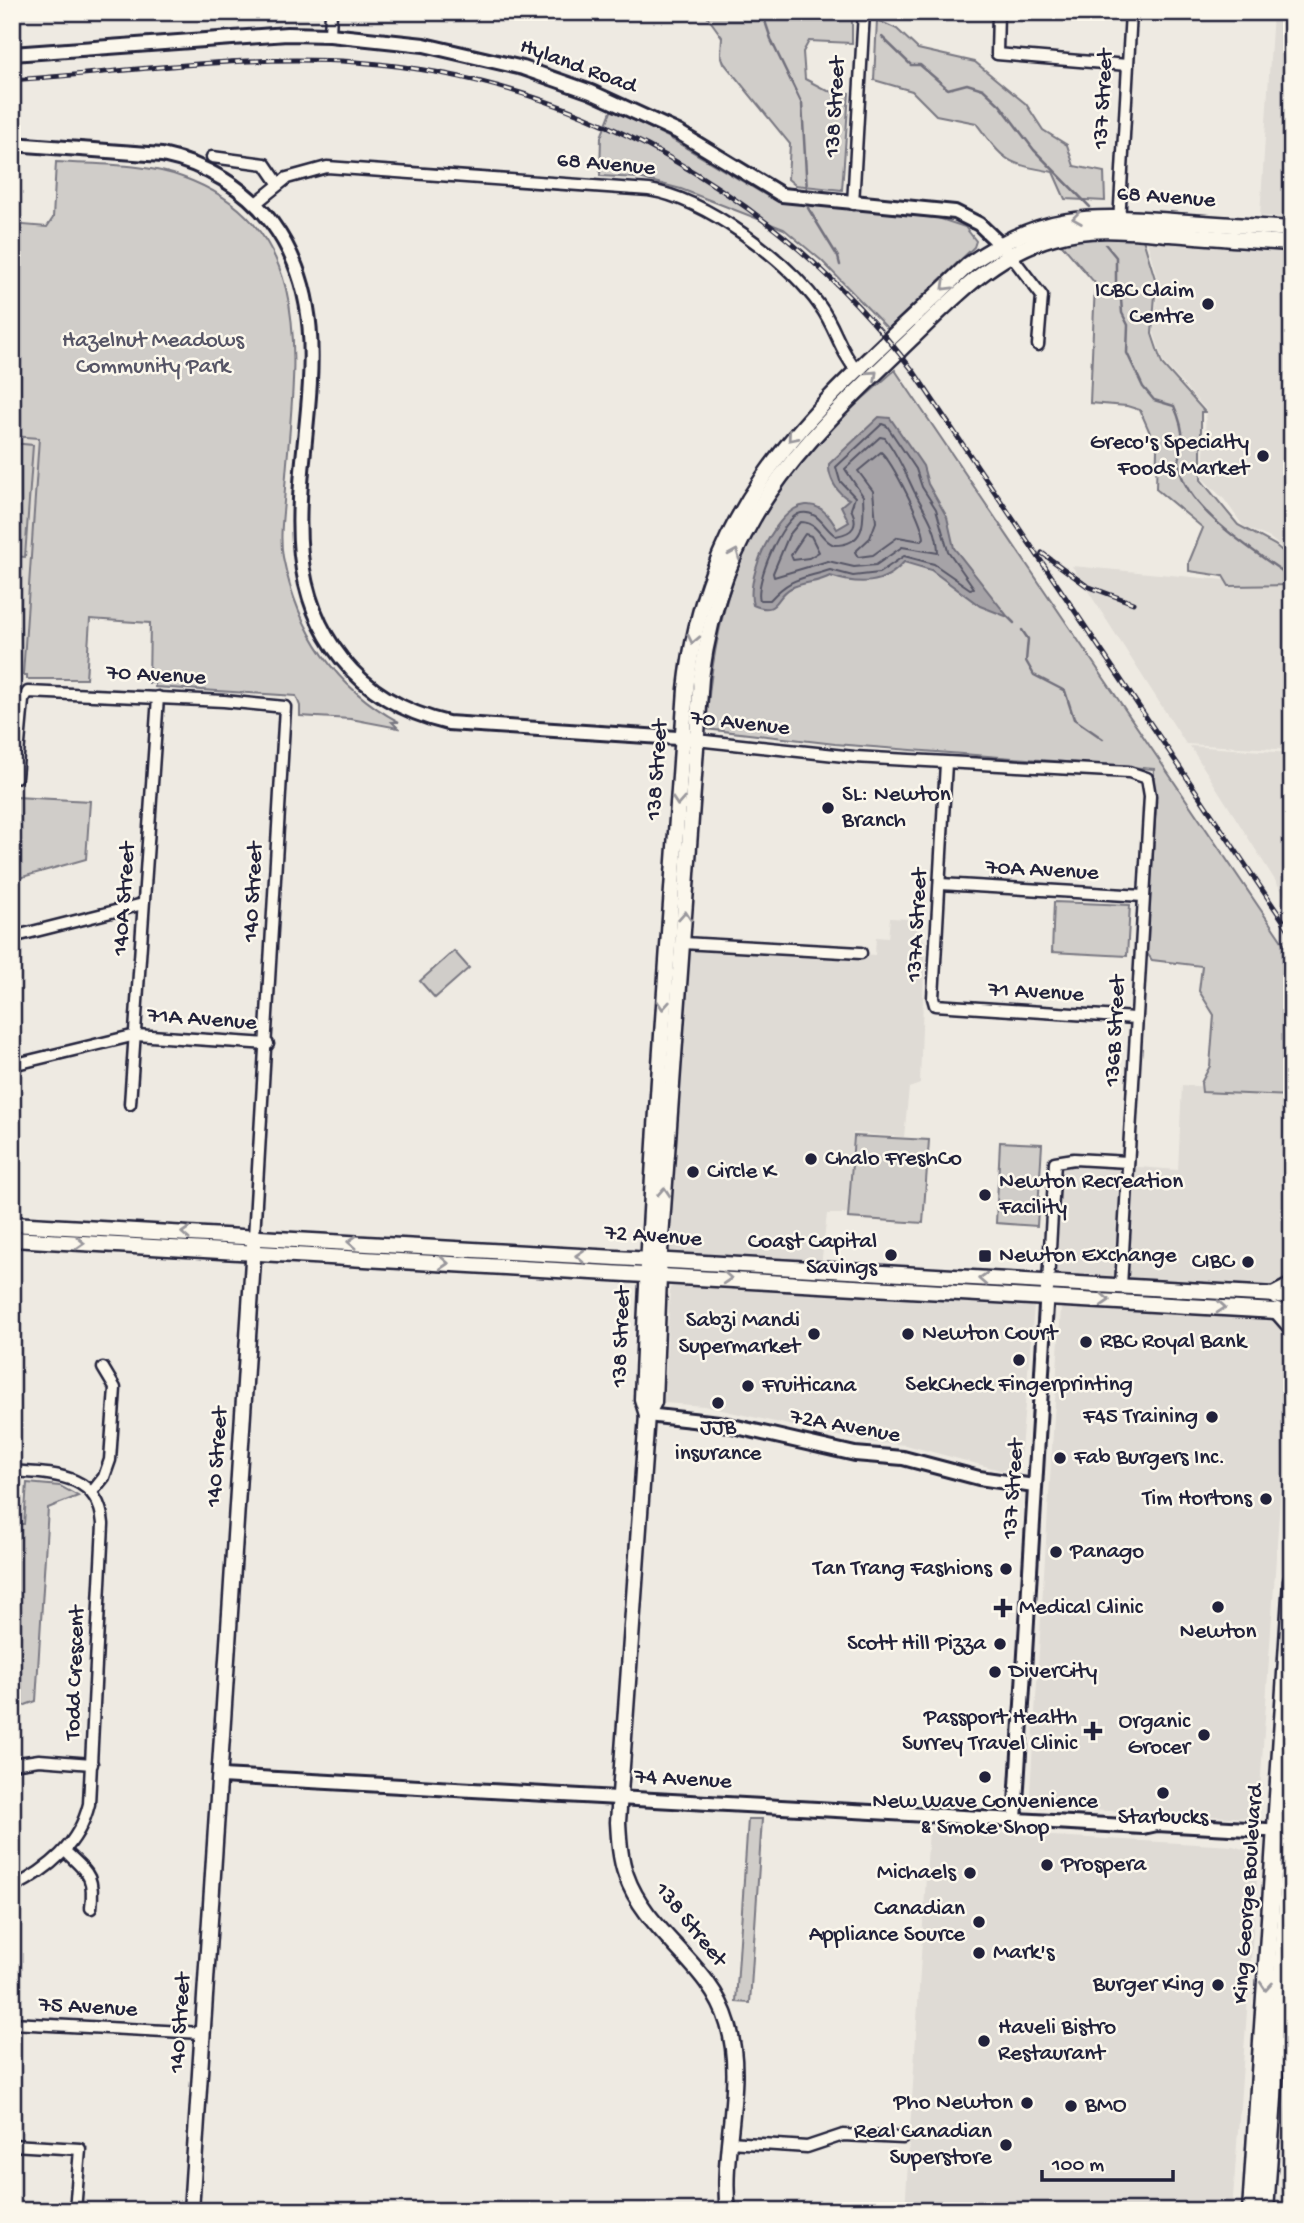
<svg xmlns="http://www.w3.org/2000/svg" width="1304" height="2223" font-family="'Gochi Hand',sans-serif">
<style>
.built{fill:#dfdbd5}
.green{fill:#d0cdc9;stroke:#797882;stroke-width:2}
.water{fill:#a6a3a7;stroke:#716f7c;stroke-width:2}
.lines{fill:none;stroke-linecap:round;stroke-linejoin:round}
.shore{stroke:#575666;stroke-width:2}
.stream{stroke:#716f7c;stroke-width:2.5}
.minor-casing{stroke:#22223b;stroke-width:15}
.tertiary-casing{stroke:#22223b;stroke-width:18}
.secondary-casing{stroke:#22223b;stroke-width:19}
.primary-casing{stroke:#22223b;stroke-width:21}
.minor{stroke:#fbf7ec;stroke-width:10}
.tertiary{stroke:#fbf7ec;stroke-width:12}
.secondary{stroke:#fbf7ec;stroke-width:14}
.primary{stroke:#fbf7ec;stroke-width:16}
.rail-casing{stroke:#22223b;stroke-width:5}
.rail{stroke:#fbf7ec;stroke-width:2.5;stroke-dasharray:8;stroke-linecap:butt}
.oneway{stroke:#99979c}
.poi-dot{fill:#22223b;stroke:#fbf7ec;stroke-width:2.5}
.labels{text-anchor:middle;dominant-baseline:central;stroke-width:5;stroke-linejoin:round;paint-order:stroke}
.street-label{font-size:23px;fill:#22223b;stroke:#fbf7ec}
.poi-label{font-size:23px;fill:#22223b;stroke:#fbf7ec;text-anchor:end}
.park-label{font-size:23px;fill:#565566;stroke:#fbf7ec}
</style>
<rect width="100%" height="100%" fill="#eeeae2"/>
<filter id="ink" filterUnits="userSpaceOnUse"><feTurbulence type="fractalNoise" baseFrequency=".0143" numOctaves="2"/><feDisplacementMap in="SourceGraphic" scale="14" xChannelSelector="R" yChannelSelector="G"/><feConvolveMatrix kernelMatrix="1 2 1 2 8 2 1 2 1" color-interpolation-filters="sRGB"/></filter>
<g filter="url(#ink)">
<g class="built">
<polygon points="1273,12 1292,12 1292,218 1260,216"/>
<polygon points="1145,234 1292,244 1292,556 1270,538 1244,527 1224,499 1203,479 1206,410 1163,362 1154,332 1158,282"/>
<polygon points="12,436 39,438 23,675 12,683"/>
<polygon points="1072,566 1292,586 1292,750 1186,744"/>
<polygon points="1190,746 1292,753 1292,907"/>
<polygon points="890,918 910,919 925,942 920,1084 909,1088 904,1137 853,1133 847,1214 827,1214 821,1266 664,1259 681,941 875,955 876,937 888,938"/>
<polygon points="1182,1085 1292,1093 1292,1277 1272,1288 1054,1278 1062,1161 1178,1170"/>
<polygon points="674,1283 1034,1306 1019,1471 1000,1470 906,1445 865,1442 704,1406 664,1403 670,1288"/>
<polygon points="1061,1307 1273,1319 1285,1332 1290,1354 1259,1805 1249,1818 1029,1807"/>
<polygon points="929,1829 1233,1846 1249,1851 1258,1865 1232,2211 905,2211"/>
<polygon points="1292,2018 1292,2211 1280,2211 1283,2148"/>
</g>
<g class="green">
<polygon points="704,12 852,12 852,43 809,41 803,52 805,79 828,91 849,93 842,190 795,185 788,179 790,144 724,63 721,54 722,37"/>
<path d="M877,20L897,29L918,49L975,62L1026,104L1043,130L1067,145L1074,166L1104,172L1105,201L1065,199L1053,172C1005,163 1005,162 976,123L936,115L912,91L874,80Z"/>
<polygon points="612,109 666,136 769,197 791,203 938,218 965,227 976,241 974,247 888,329 822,261 784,229 681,189 639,178 600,176 601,137"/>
<path d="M56,162C98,165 143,163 182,177C324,228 293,371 285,488C284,510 279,535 283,557C297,628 332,686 399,722H392L398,728L351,719L300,716V706L296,696L155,687V683H149L150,623L90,619L86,679H27V675H23L39,438L12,436V224L47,227L53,218Z"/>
<polygon points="1079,233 1142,236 1156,282 1152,334 1162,364 1205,412 1201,412 1201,480 1238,525 1275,545 1292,559 1292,585 1229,586 1223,576 1189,571 1189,562 1203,528 1156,489 1157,449 1140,410 1127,406 1090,403 1095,283 1057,239"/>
<path d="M895,370L1292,956V1096L1202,1092L1201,1083L1210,1066L1214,1015L1199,991L1202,966L1152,960L1143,948L1154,769L835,744L706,729C713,623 737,532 809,450C835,421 866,396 895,370Z"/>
<polygon points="12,443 33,445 25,557 12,556"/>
<polygon points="12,596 18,596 14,658 12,658"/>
<polygon points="15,797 90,801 86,859 12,880"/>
<polygon points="1054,902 1130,905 1127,956 1052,952"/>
<polygon points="454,951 469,968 435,998 420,981"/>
<polygon points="854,1136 929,1140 923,1223 848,1218"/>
<polygon points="1000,1142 1042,1144 1037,1226 996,1223"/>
<polygon points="27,1483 60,1486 78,1496 48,1508 36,1701 12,1710 12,1524 24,1524"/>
<polygon points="748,1819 762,1819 750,2003 736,2002"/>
</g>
<path class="water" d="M879,417L890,418L923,466L928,484L947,517L954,548L1008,617L980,606L931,570L904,562C884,586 858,585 830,576C817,583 803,582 791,588C774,597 779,616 753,605C742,572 798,455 837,529L849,522L841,506L849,499C837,494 828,477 829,464Z"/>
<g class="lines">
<g class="shore">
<path d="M882,424L887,426L916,469L922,487L936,509L948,551L974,588L970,589L934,564L904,556L879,573L853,576L830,570C802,579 791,577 770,600H760C754,585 782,516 801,513C819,510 824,529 836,536C854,533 859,525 851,509L855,497L840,481L836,467Z"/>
<path d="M880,437L885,438C898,455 905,472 914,491C925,512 938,529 938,553L902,547L876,565L854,567L828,561L774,577L773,573L789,535L800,522C819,522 819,539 834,545C867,545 864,519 863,496L845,469Z"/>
<path d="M881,452C893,463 922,521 924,538L921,541L898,537L873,555L858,557L855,552L870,538L876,522L873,491L858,471Z"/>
<polygon points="805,534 811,536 819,552 809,558 793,560 791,555"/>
</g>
<g class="stream">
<polyline points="762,12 772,42 802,104 807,191"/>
<polyline points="882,37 911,65 920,65 948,89 967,84 983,89 1000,105 1034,150 1090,207"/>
<polyline points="808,208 838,257 840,265"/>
<path d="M1106,245L1116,257V295L1121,299L1122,313L1128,325L1127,353L1143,387L1154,400L1174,406C1179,417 1183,430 1183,443C1183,450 1178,457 1179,464C1183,509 1259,554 1292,578"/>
<polyline points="1008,617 1014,623"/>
<polyline points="1022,630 1028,639 1026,661 1034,675 1065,691 1074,719 1103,739"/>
<polyline points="1148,921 1156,801"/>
<polyline points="1143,1004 1147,934"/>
</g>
<defs>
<g id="minor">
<polyline points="998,12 997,54 1127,65"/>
<polyline points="330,35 331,12"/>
<polyline points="212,157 265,164 278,183"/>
<path d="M256,203L287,178L327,167L649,190C706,199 786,259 820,306C835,326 840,352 857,371"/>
<polyline points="853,204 864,12"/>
<polyline points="1119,223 1131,12"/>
<polyline points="1009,253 1042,296 1038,345"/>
<polyline points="696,740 854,757 1129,772 1147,778 1150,796 1121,1286"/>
<polyline points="946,763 933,998 935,1005 1135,1018"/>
<polyline points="16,777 23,700 28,692 224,701 285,707 254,1237"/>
<polyline points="940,884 1143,896"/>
<polyline points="12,937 143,904"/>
<polyline points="683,943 861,953"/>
<polyline points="12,1065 136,1035 268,1044"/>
<polyline points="130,1104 158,697"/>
<polyline points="1048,1283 1055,1162 1074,1159 1128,1162"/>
<path d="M12,1471C53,1474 99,1473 103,1524L89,1804C79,1845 49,1869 12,1888"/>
<polyline points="92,1492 104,1477 110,1460 115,1388 103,1368"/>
<polyline points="12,1764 39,1760 92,1764"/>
<path d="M66,1852C88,1873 95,1876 91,1908"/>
<polyline points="12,2023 203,2033"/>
<polyline points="729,2142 807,2147 843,2135 903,2138"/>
<polyline points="12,2145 80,2149 75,2211"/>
</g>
<g id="tertiary">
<polyline points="12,54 287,34 330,35 424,45 523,68 591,92 678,132 782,195 955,212 979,224 1006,250"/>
<path d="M12,144L162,155C205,164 246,188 272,223C370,356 238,529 342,659C369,693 406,713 448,723L693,739"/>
<polyline points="647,1415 719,1423 855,1454 903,1458 979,1478 1034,1486"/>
<polyline points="221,1776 1143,1827 1157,1824 1284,1831"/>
<polyline points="1015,1820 1047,1289"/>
</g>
<g id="secondary">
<polyline points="12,1224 1292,1296"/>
<polyline points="12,1239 1292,1312"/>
<path d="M647,1415L654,1402L660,1252L701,678C723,516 799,447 910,340C954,298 994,253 1054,237C1093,226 1131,231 1170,234C1211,237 1251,241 1292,243"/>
<polyline points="191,2211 254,1245"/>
<path d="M728,2211C720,2150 746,2084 728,2024C711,1964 646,1933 626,1875C620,1859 619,1840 618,1822L647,1415L642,1399C651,1162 670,925 686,689C709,482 830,399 968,265C1040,213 1089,215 1173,221C1213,224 1252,226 1292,229"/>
</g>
<g id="primary">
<polyline points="1275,1295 1292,1286"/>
<polyline points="1278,1311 1292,1327"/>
<polyline points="1251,2211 1292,1581"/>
<polyline points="1265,2211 1292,1830"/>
</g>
</defs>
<use href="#minor" class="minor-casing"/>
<use href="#tertiary" class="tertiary-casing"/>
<use href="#secondary" class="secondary-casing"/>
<use href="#primary" class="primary-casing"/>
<use href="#minor" class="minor"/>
<use href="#tertiary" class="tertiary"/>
<use href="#secondary" class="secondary"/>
<use href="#primary" class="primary"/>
<defs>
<g id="rail">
<path d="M12,80C126,72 243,54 356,62C579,78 779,196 914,372L1292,934"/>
<polyline points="1042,553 1087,586 1133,603"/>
</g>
</defs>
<use href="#rail" class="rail-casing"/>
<use href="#rail" class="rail"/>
</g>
<defs><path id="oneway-chevron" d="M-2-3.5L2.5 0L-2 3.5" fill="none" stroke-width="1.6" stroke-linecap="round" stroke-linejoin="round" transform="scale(1.75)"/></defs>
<g class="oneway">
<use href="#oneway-chevron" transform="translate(1077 218) rotate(172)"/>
<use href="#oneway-chevron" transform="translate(946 286) rotate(136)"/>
<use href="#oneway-chevron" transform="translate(873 375) rotate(-43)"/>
<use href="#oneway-chevron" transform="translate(792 437) rotate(131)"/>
<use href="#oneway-chevron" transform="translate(735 554) rotate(-67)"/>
<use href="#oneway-chevron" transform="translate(693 639) rotate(102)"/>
<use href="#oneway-chevron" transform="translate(678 801) rotate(94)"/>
<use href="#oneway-chevron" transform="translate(685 916) rotate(-86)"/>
<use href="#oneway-chevron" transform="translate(663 1005) rotate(94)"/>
<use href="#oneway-chevron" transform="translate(664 1192) rotate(-86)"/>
<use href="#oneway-chevron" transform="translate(186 1233) rotate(-177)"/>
<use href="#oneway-chevron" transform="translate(352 1242) rotate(-177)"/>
<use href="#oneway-chevron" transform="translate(80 1243) rotate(3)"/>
<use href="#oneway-chevron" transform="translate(580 1256) rotate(-177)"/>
<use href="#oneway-chevron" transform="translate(444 1263) rotate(3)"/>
<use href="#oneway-chevron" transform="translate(727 1278) rotate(3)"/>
<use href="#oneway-chevron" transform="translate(983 1279) rotate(-177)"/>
<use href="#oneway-chevron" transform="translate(1105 1300) rotate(3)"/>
<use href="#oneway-chevron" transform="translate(1221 1307) rotate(4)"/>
<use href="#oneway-chevron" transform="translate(1266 1986) rotate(94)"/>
</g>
</g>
<g class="poi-dot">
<circle cx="1208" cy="304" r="7"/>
<circle cx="1263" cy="456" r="7"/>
<circle cx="828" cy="808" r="7"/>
<circle cx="811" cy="1159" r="7"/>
<circle cx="693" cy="1172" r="7"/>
<circle cx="985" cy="1195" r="7"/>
<circle cx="891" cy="1255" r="7"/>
<rect x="978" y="1249" width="14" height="14" rx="3.5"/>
<circle cx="1248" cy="1262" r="7"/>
<circle cx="814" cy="1334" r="7"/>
<circle cx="908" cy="1334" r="7"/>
<circle cx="1086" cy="1342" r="7"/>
<circle cx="1019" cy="1360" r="7"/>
<circle cx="748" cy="1386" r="7"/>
<circle cx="718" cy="1403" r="7"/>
<circle cx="1212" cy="1417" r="7"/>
<circle cx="1060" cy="1458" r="7"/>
<circle cx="1266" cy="1499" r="7"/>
<circle cx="1056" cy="1552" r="7"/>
<circle cx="1006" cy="1569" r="7"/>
<circle cx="1218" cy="1607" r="7"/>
<path d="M999.5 1597.5h7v7h7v7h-7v7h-7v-7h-7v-7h7z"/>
<circle cx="1000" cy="1644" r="7"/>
<circle cx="995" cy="1672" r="7"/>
<path d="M1089.5 1720.5h7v7h7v7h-7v7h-7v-7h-7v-7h7z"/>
<circle cx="1204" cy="1735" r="7"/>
<circle cx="985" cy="1777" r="7"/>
<circle cx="1163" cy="1793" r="7"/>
<circle cx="1047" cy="1865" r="7"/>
<circle cx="970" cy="1873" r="7"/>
<circle cx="979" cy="1922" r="7"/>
<circle cx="979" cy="1953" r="7"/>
<circle cx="1218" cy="1985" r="7"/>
<circle cx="984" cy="2041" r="7"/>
<circle cx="1027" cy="2103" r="7"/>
<circle cx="1071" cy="2106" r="7"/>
<circle cx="1006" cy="2145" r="7"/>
</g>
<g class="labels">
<g class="street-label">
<text transform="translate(578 67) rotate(20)">Hyland Road</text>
<text transform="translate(1104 99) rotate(-87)">137 Street</text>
<text transform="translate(836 107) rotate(-87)">138 Street</text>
<text transform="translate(606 165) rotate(5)">68 Avenue</text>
<text transform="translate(1166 198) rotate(4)">68 Avenue</text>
<text transform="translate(156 676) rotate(3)">70 Avenue</text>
<text transform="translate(740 724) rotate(6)">70 Avenue</text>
<text transform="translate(658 770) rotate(-86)">138 Street</text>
<text transform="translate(1042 871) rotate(3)">70A Avenue</text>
<text transform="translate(254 892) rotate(-87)">140 Street</text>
<text transform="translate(125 899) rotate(-86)">140A Street</text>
<text transform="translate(918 925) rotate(-87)">137A Street</text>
<text transform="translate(1036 993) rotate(3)">71 Avenue</text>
<text transform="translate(202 1020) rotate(4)">71A Avenue</text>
<text transform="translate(1116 1031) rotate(-87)">136B Street</text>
<text transform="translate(653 1237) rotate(4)">72 Avenue</text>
<text transform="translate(622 1337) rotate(-88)">138 Street</text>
<text transform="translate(845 1427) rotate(10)">72A Avenue</text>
<text transform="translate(218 1457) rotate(-86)">140 Street</text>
<text transform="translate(1014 1489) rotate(-86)">137 Street</text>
<text transform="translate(76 1673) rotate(-88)">Todd Crescent</text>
<text transform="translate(683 1780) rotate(3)">74 Avenue</text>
<text transform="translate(1249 1894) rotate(-86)">King George Boulevard</text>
<text transform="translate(690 1925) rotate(51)">138 Street</text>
<text transform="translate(88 2008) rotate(3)">75 Avenue</text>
<text transform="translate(181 2023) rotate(-86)">140 Street</text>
</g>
<g class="poi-label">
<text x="1194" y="291">ICBC Claim<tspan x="1194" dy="26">Centre</tspan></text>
<text x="1249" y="443">Greco's Specialty<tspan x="1249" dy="26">Foods Market</tspan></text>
<text x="842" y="795" text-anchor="start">SL: Newton<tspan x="842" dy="26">Branch</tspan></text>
<text x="825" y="1159" text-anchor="start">Chalo FreshCo</text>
<text x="707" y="1172" text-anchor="start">Circle K</text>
<text x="999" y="1182" text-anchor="start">Newton Recreation<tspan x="999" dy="26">Facility</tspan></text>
<text x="877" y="1242">Coast Capital<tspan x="877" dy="26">Savings</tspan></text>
<text x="999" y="1256" text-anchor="start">Newton Exchange</text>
<text x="1234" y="1262">CIBC</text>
<text x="800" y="1321">Sabzi Mandi<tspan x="800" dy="26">Supermarket</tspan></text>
<text x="922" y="1334" text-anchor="start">Newton Court</text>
<text x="1100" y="1342" text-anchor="start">RBC Royal Bank</text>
<text x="1019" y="1385" text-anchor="middle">SekCheck Fingerprinting</text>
<text x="762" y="1386" text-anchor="start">Fruiticana</text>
<text x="1198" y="1417">F45 Training</text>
<text x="718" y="1428" text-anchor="middle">JJB<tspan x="718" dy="26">insurance</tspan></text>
<text x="1074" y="1458" text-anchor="start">Fab Burgers Inc.</text>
<text x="1252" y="1499">Tim Hortons</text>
<text x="1070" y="1552" text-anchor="start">Panago</text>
<text x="992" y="1569">Tan Trang Fashions</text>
<text x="1019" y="1608" text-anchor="start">Medical Clinic</text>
<text x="1218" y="1632" text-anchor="middle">Newton</text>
<text x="986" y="1644">Scott Hill Pizza</text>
<text x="1009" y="1672" text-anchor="start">DiverCity</text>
<text x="1077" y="1718">Passport Health<tspan x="1077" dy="26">Surrey Travel Clinic</tspan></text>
<text x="1190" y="1722">Organic<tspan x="1190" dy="26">Grocer</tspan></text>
<text x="985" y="1802" text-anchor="middle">New Wave Convenience<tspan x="985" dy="26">&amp; Smoke Shop</tspan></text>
<text x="1163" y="1818" text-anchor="middle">Starbucks</text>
<text x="1061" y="1865" text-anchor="start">Prospera</text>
<text x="956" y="1873">Michaels</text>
<text x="965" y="1909">Canadian<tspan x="965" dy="26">Appliance Source</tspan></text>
<text x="993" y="1953" text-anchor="start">Mark's</text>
<text x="1204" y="1985">Burger King</text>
<text x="998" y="2028" text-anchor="start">Haveli Bistro<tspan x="998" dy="26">Restaurant</tspan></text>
<text x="1013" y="2103">Pho Newton</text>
<text x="1085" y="2106" text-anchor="start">BMO</text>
<text x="992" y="2132">Real Canadian<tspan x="992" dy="26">Superstore</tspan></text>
</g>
<g class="park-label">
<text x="153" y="341">Hazelnut Meadows<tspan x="153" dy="26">Community Park</tspan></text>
</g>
</g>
<rect width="1304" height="2223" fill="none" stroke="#fbf7ec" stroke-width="42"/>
<rect x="21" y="21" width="1262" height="2181" fill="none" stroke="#22223b" stroke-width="2.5" filter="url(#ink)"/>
<path d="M1042 2170v10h131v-10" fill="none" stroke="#22223b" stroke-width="3.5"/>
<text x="1052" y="2170" font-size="21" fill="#22223b" stroke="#fbf7ec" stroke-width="5" paint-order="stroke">100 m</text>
</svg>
